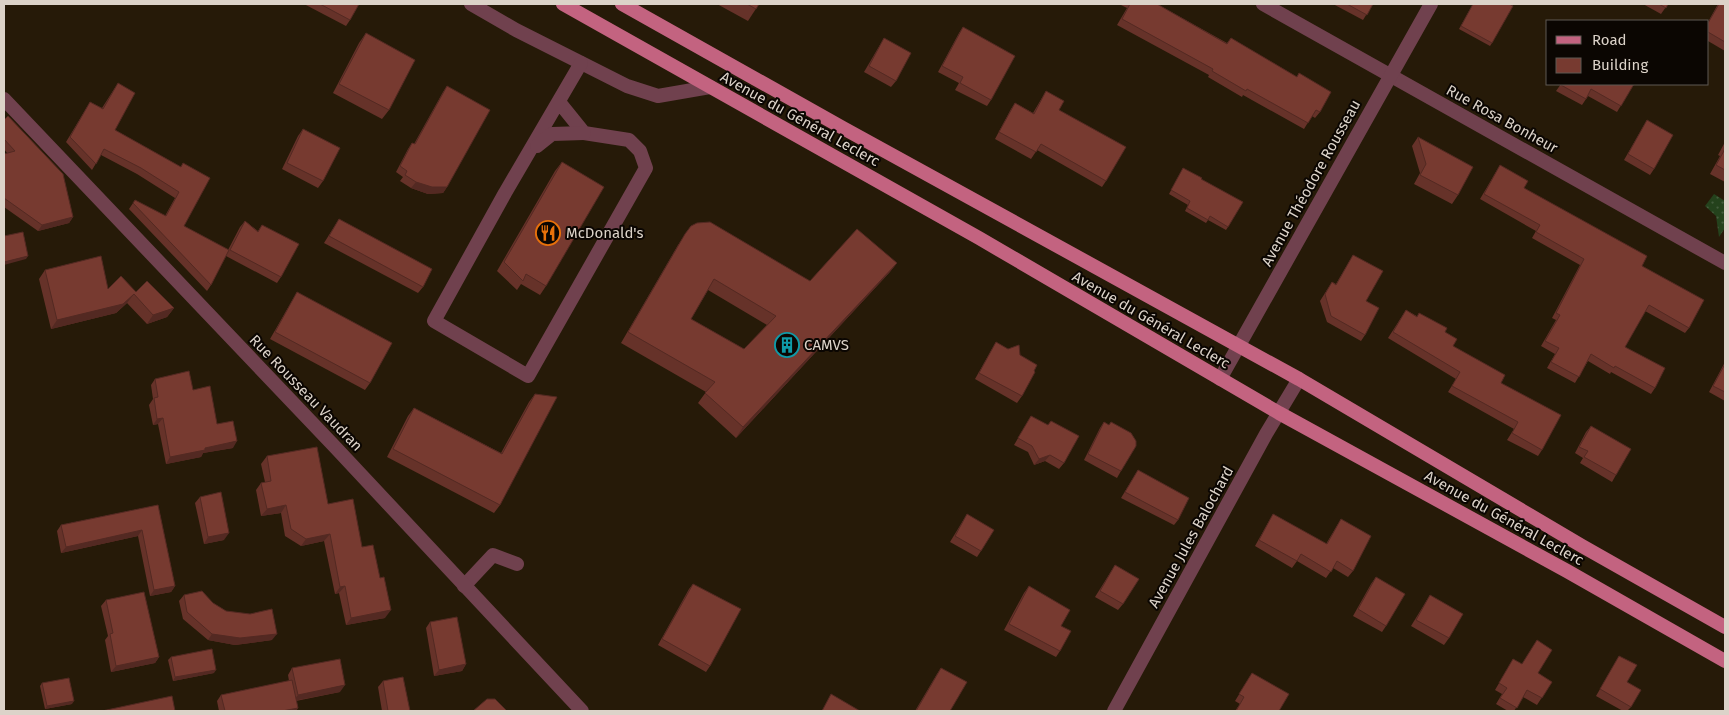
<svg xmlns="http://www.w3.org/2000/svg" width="1729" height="715" font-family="'Fira Sans',sans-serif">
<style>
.grass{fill:url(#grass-dots)}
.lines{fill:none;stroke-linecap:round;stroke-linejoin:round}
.service{stroke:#70414e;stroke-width:14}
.minor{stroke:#70414e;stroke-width:14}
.primary{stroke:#c36380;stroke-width:14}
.wall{fill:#663229;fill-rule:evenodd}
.shaded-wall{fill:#532922}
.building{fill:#773a30;stroke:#532922;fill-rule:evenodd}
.labels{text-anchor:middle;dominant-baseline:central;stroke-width:4;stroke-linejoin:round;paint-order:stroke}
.street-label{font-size:15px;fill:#dcd3c9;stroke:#0b0602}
.poi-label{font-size:15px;fill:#dcd3c9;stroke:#0b0602;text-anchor:start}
</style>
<defs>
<pattern id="grass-dots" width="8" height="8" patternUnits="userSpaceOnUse" patternTransform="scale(1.25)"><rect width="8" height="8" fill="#24421c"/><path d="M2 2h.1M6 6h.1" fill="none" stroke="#435c3c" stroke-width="1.8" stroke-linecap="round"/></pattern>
</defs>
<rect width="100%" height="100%" fill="#261a08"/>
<polygon class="grass" points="1714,194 1725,201 1725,228 1719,237 1716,216 1705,206"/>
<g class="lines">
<g class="service">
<polyline points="471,4 516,30 627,86 658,96 710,87"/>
<polyline points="559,102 584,133 629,140 640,151 646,168 528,376 434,321 505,193 581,63"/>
<polyline points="537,146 552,134 584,133"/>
<polyline points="464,586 493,555 517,564"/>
</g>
<g class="minor">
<polyline points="1263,4 1725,263"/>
<polyline points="4,99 336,448 582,711"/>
<polyline points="1220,379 1431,4"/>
<polyline points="1114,711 1266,434 1299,379"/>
</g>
<g class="primary">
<polyline points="563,4 979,238 1279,413 1567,571 1725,661"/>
<polyline points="622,4 843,128 1299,379 1582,546 1725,627"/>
</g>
</g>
<g class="wall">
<polygon points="304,4 359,4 350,20 346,26"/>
<polygon points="717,4 759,4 748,21"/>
<polygon points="1119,4 1157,4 1227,43 1231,38 1297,77 1299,73 1320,112 1315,118 1312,116 1304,129 1243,95 1242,97 1208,77 1209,75 1117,25 1127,8"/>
<polygon points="1333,4 1373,4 1363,20"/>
<polygon points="1473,4 1509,4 1492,43 1490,46 1459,29"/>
<polygon points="1643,4 1668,4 1661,14"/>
<polygon points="1718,4 1725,4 1725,51 1708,41 1708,22"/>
<polygon points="963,27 991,100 987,106 955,90 959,83 938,72 959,33"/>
<polygon points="366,33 389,110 382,119 333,93 359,43"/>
<polygon points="884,38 896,81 891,87 864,72"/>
<polygon points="118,83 115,130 181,167 183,163 184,226 228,250 240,227 245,221 258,231 262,225 281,277 277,283 226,256 211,285 207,291 129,209 133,203 165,216 175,198 137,174 101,155 92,170 66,142 90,102 102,108"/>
<polygon points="1561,84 1634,84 1617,112 1588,96 1582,105 1556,91"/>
<polygon points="447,86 447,187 443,193 428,194 411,188 400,181 403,177 396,172 408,149 412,143 414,144 443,92"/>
<polygon points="1046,91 1059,110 1106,181 1102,187 1037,150 1031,159 995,139 1011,109 1015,103 1033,113"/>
<polygon points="4,120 73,217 69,223 38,231 4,207 4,154 7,153 4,149"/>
<polygon points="1647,120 1654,169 1650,175 1624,160 1643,127"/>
<polygon points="303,129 323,181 318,188 282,169 298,136"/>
<polygon points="1418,137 1458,195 1452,204 1414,184 1420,173 1412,146"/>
<polygon points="1725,142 1725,182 1710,174 1720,156 1718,155"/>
<polygon points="562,162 546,286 540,295 521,284 517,290 497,271 555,171"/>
<polygon points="1500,165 1524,188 1642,266 1689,328 1685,333 1645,311 1625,347 1655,388 1651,394 1611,372 1610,374 1588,361 1575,383 1547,368 1555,354 1541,346 1556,320 1552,318 1580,265 1532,238 1536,231 1480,199"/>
<polygon points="1183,168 1201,179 1228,227 1226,230 1208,220 1206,223 1185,211 1188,205 1169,194"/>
<polygon points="339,219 423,287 418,293 324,243"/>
<path d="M691,226L810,281L897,263L889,273L736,438L698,403L706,392L621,343L678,245ZM708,290L767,325L744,349L691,319Z"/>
<polygon points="1353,255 1366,301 1365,335 1361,341 1327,322 1320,301 1332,282 1336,284"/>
<polygon points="45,270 108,289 136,292 174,308 167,317 147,324 127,303 116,313 51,329 39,279"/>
<polygon points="297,292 370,383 365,390 270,339 293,299"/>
<polygon points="1406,310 1445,332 1453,346 1501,383 1542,450 1538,456 1507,440 1514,429 1448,392 1456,379 1388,338"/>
<polygon points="996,342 1022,396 1017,403 975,379 992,349"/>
<polygon points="1725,362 1725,401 1709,392"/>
<polygon points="155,379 193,390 233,448 203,453 201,457 166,464 158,424 153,425 149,405 153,399 151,385"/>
<polygon points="535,394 500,505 494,513 387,457 408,416 414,408 501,453 529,402"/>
<polygon points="1031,416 1064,463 1059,469 1045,461 1034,465 1028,452 1014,445"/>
<polygon points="1104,422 1121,471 1117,478 1084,460 1100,428"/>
<polygon points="1591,426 1616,475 1612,482 1580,463 1583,458 1575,453 1586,432"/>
<polygon points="267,456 328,504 362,547 385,618 346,625 339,593 335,594 324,541 301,546 285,536 281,513 261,516 256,490 261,483 265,482 261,464"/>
<polygon points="1138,470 1178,520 1174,525 1121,498"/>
<polygon points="200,497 224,540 204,544 195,503"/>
<polygon points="158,505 175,586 171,592 150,596 138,536 61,553 57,531 61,525"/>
<polygon points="967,514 981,551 977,557 950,542"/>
<polygon points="1273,514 1326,544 1341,519 1353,571 1348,577 1333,568 1326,578 1297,561 1292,568 1255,546 1269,521"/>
<polygon points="1115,565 1123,604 1118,610 1095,597"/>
<polygon points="1376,577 1386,626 1382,632 1353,616 1371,584"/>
<polygon points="693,584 710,666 706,672 658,645 689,589"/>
<polygon points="1029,586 1061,626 1060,651 1056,657 1004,630 1024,593"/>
<polygon points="184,595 213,603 272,640 235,645 208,640 183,619 179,601"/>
<polygon points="1430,595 1449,638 1444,645 1411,626"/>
<polygon points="106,600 159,657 155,663 111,672 105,640 108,636 101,606"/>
<polygon points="430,622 466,664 462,671 434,676 426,628"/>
<polygon points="1619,656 1627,682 1631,707 1627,711 1623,711 1596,696"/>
<polygon points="171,657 214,673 173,681 168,660"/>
<polygon points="1513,659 1552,682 1537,705 1523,697 1514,711 1508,711 1496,704 1502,694 1495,690"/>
<polygon points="292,668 340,692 296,701 298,708 296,711 219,711 217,701 221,695 289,681 288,675"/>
<polygon points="941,668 950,711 915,711 937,674"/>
<polygon points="1252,673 1279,711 1235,711 1240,704 1235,701"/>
<polygon points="383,681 410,711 382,711 378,687"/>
<polygon points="42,683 72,704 45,709 40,686"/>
</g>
<g class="shaded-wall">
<polygon points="416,182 447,187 443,193 428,194 411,188"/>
<polygon points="73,217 69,223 38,231 42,225"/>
<polygon points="28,256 26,259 4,265 4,262"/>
<polygon points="897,263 889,273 736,438 743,427"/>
<polygon points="134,294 127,303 116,313 51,329 57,320"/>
<polygon points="174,308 167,317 147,324 153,315"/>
<polygon points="163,418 158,424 153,425 157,419"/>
<polygon points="237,441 233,448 203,453 201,457 166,464 170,457 205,448"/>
<polygon points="1050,455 1045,461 1034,465 1039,459"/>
<polygon points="286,505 281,513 261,516 267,509"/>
<polygon points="142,530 138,536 61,553 66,547"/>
<polygon points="229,533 224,540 204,544 208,537"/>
<polygon points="330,534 324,541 301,546 306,539"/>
<polygon points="175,586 171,592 150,596 154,590"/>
<polygon points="345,586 339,593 335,594 340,587"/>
<polygon points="391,610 385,618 346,625 351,618"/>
<polygon points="212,634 277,634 272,640 235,645 208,640"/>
<polygon points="159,657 155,663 111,672 116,666"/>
<polygon points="466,664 462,671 434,676 439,670"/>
<polygon points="216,670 214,673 173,681 175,677"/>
<polygon points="345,685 340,692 293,701 298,695"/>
<polygon points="74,701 72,704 45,709 47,706"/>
<polygon points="298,708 296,711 282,711"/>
</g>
<g class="building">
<polygon points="320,4 359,4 350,20"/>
<polygon points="747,4 759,4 756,9"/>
<polygon points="1130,4 1157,4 1227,44 1231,38 1297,77 1299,73 1331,92 1320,112 1316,110 1308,123 1247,89 1246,91 1212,71 1213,69 1122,19"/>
<polygon points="1347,4 1373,4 1367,15"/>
<polygon points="1473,4 1509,4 1513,6 1492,43 1461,26"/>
<polygon points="1659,4 1668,4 1666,8"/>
<polygon points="1719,4 1725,4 1725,42 1708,32 1708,23"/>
<polygon points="963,27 1015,56 991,100 960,83 963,77 942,66"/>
<polygon points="366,33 415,60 389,110 339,84"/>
<polygon points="884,38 911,53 896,81 869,66"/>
<polygon points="118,83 135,93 115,130 181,167 183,163 210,178 184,226 229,250 211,285 133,203 135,200 166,216 179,192 141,168 104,149 96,164 70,137 90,102 103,109"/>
<polygon points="1562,84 1634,84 1621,106 1591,89 1586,99 1561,85"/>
<polygon points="447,86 490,110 447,187 432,187 416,182 405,175 407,171 400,166 412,143 415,144"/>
<polygon points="1046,91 1064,101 1059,110 1126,147 1106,181 1041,144 1036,152 999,132 1015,103 1034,114"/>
<polygon points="8,116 63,174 73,217 42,225 4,198 4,154 15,151 4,139 4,120"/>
<polygon points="1647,120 1673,135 1654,169 1628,154"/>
<polygon points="303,129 340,148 323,181 287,163"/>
<polygon points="1418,137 1473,167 1458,195 1420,175 1426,164"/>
<polygon points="1725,149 1725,170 1716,165"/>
<polygon points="562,162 604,187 546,286 526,274 523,281 504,262"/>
<polygon points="1500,165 1528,181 1524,188 1647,256 1642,266 1704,300 1689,328 1649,305 1625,347 1665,368 1655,388 1615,366 1614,368 1591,354 1579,377 1551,362 1559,348 1545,341 1560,315 1556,313 1584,259 1536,232 1540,225 1484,194"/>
<polygon points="1183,168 1202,178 1201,179 1243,202 1228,227 1210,216 1208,220 1187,208 1190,201 1171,190"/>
<polygon points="339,219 432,269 423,287 329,236"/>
<polygon points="245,221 258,232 262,225 299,244 281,277 230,250"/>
<path d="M710,222L810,281L857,229L897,263L743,427L705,393L715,382L628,332L685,234L691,226L697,223ZM714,279L776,316L744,349L691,319Z"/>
<polygon points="23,232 28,256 4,262 4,236"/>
<polygon points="1353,255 1383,271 1366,301 1379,308 1365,335 1331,316 1325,294 1332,282 1336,285"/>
<polygon points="101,256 108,289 121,276 136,292 147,281 174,308 153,315 134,294 123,304 57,320 45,270"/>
<polygon points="297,292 392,343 370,383 275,332"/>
<polygon points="1406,310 1417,317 1419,313 1447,328 1445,332 1457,339 1453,346 1505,375 1501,383 1561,415 1542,450 1512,433 1518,422 1452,386 1460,372 1393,332"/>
<polygon points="996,342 1008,349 1019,345 1020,355 1037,365 1034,371 1035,372 1022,396 979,373"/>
<polygon points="1725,364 1725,392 1713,386"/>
<polygon points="189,371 193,390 210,386 217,424 233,421 237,441 205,448 205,450 170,457 163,418 157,419 154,398 158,397 155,379"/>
<polygon points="535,394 557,397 500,505 393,449 414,408 502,454"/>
<polygon points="1031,416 1048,425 1051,421 1079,436 1064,463 1050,455 1039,459 1032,446 1018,438"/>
<polygon points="1104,422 1109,425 1111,422 1131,433 1136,441 1136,446 1121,471 1088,454"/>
<polygon points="1591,426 1631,449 1616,475 1584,457 1588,451 1579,447"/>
<polygon points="317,447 328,504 353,499 362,547 373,545 380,578 384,577 391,610 351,618 345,586 340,587 330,534 306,539 291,529 286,505 267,509 261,483 271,481 267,456"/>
<polygon points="1138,470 1189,498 1178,520 1125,492"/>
<polygon points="221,492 229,533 208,537 200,497"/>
<polygon points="158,505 175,586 154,590 142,530 66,547 61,525"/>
<polygon points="967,514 994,530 981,551 955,536"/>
<polygon points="1273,514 1327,544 1341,519 1371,536 1353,571 1337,561 1331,572 1301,554 1297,561 1259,540"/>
<polygon points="1115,565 1139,579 1123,604 1100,591"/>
<polygon points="1376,577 1405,594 1386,626 1358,609"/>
<polygon points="693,584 741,609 710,666 662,639"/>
<polygon points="1029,586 1070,610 1061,626 1071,631 1060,651 1009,624"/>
<polygon points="202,591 213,603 226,611 250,614 272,609 277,634 240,638 212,634 187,612 184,595"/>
<polygon points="144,592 159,657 116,666 110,634 113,633 106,600"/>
<polygon points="1430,595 1463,614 1449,638 1416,620"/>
<polygon points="457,617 466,664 439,670 430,622"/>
<polygon points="1537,640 1552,650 1538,673 1552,682 1542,698 1527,690 1517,708 1500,698 1507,688 1499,683 1513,659 1522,664"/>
<polygon points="212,649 216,670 175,677 171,657"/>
<polygon points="1619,656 1637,665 1627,682 1641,690 1631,707 1600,689"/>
<polygon points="340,659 345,685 298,695 292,668"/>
<polygon points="941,668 967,682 950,711 916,711"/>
<polygon points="1252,673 1289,694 1279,711 1236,711 1244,697 1239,694"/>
<polygon points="403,677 410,711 388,711 383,681"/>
<polygon points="69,678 74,701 47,706 42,683"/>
<polygon points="292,680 298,708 282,711 225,711 221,695"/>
<polygon points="831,694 860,711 822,711"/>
<polygon points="172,696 175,711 102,711"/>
<polygon points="487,699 495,699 507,711 473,711"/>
</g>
<defs>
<symbol id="restaurant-ring" viewBox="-11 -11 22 22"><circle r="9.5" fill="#0b0602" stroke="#e8710a" stroke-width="1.5"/><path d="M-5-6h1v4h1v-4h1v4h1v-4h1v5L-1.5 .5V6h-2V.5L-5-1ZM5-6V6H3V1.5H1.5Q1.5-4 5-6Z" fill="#e8710a"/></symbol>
<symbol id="building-ring" viewBox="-11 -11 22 22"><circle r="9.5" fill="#0b0602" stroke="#0f9aa8" stroke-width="1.5"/><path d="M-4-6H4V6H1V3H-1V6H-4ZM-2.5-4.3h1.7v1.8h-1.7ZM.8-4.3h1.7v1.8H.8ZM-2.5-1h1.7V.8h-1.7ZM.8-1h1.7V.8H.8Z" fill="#0f9aa8"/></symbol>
</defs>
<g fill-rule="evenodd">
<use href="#restaurant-ring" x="534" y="219" width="28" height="28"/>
<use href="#building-ring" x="773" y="331" width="28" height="28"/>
</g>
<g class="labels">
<g class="street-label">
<text transform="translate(800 119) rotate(29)">Avenue du Général Leclerc</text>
<text transform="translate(1502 119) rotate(29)">Rue Rosa Bonheur</text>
<text transform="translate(1311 183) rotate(-61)">Avenue Théodore Rousseau</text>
<text transform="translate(1151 320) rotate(30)">Avenue du Général Leclerc</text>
<text transform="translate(306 393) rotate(46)">Rue Rousseau Vaudran</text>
<text transform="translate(1504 518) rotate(29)">Avenue du Général Leclerc</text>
<text transform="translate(1191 537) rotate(-61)">Avenue Jules Balochard</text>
</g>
<g class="poi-label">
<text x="566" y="233">McDonald's</text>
<text x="804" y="345">CAMVS</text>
</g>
</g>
<rect width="1729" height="715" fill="none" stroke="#dcd3c9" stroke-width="10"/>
<rect x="1546" y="20" width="162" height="65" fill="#0b0602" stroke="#5f5852"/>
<rect x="1556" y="36" width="25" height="8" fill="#c36380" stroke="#5f5852"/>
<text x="1592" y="45" font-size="15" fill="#dcd3c9">Road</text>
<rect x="1556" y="58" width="25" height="15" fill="#773a30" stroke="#5f5852"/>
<text x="1592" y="70" font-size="15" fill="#dcd3c9">Building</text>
</svg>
